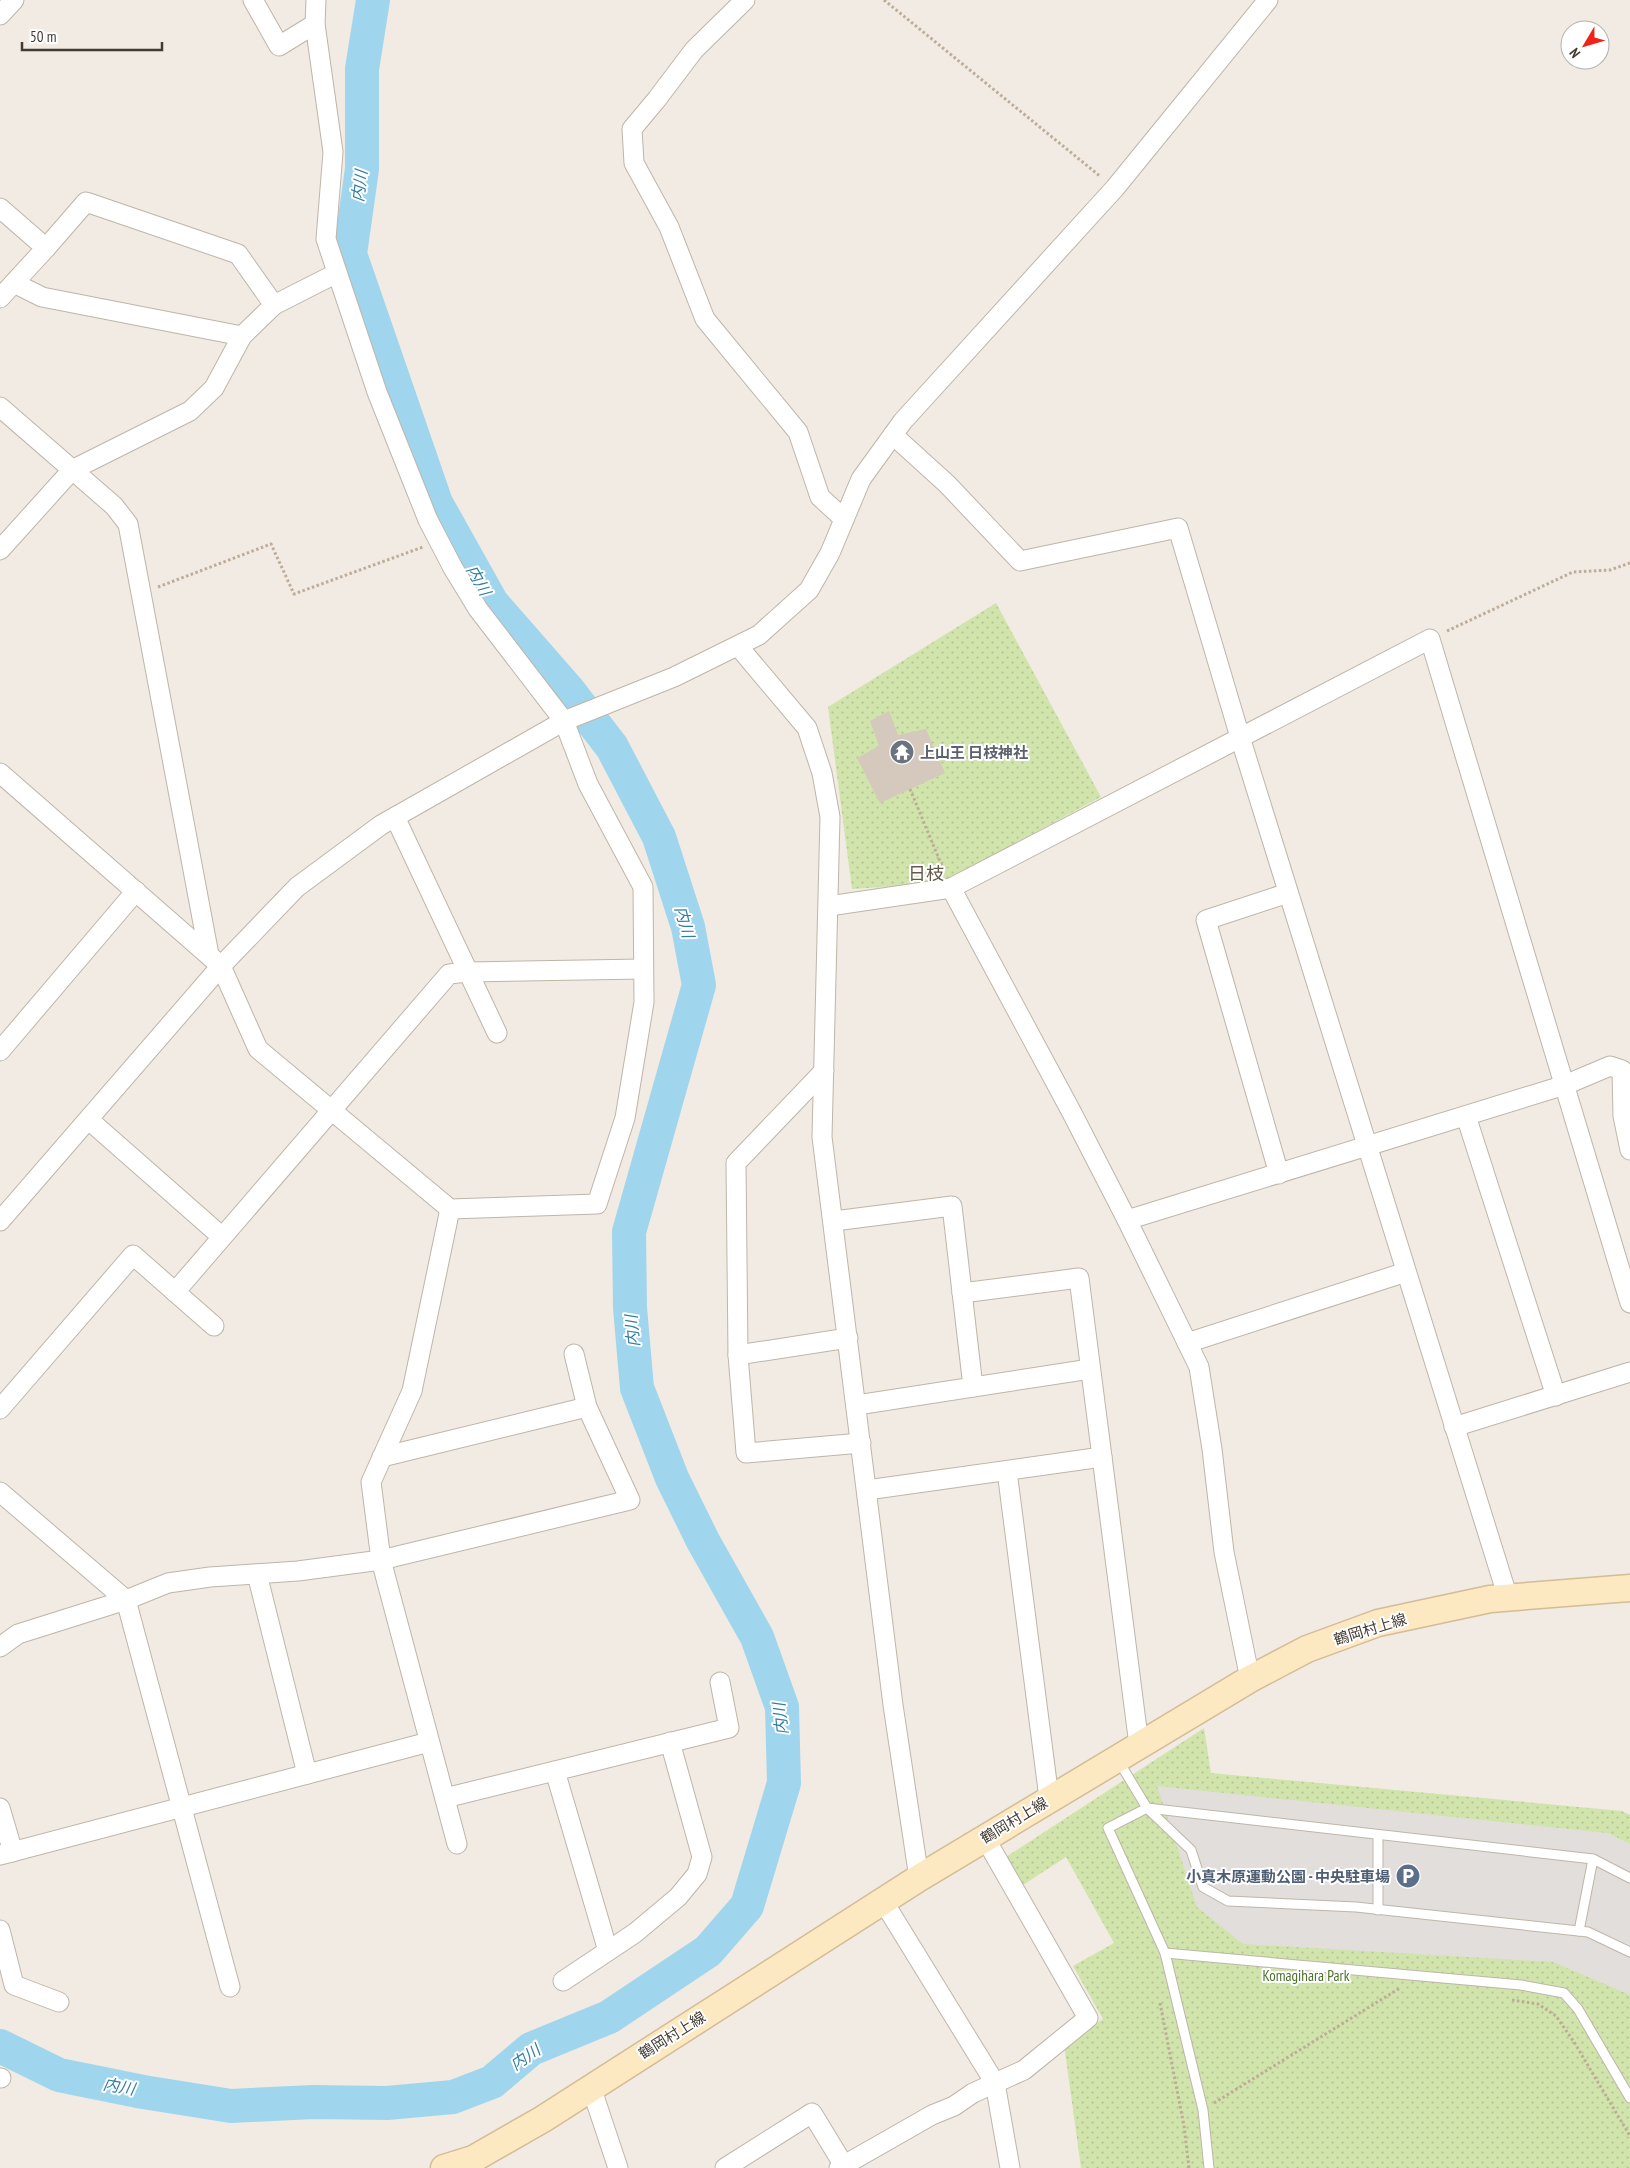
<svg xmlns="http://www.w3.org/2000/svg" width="1630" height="2168" font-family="'PT Sans Narrow','Noto Sans JP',sans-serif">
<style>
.park{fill:url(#park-dots)}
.parking{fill:#e1dedb}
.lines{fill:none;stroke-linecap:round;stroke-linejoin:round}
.river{stroke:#a0d6ed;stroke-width:34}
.building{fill:#d5c8bc}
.service-casing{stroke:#bfb5a9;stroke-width:11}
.minor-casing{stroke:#bfb5a9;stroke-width:21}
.secondary-casing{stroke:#d3bc96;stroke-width:29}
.path{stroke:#bdac98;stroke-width:3;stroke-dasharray:2.5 2.5;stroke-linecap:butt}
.service{stroke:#fff;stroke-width:9}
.minor{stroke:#fff;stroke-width:19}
.secondary{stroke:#fce8c1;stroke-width:26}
.labels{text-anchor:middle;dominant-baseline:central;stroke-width:4;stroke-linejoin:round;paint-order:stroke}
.worship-label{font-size:15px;font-weight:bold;fill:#5b616d;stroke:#fff;text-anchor:start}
.street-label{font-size:15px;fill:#423b33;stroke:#fff}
.service-label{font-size:15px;font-weight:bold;fill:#4e5e75;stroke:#fff;text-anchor:end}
.park-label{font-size:15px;fill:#4c712a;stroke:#fff}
.water-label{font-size:16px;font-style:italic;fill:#307ea1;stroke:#fff}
.quarter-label{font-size:18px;fill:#64584b;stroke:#fff}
</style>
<defs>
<pattern id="park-dots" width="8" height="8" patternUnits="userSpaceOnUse" patternTransform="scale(1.25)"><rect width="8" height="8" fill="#d1e4ac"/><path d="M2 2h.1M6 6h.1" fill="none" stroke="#b5c494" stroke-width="1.8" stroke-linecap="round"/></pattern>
</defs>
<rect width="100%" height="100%" fill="#f1ebe3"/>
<g class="park">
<polygon points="996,603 1101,797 942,883 852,889 828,707"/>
<polygon points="1204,1728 1211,1773 1622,1811 1630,1815 1630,2168 1081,2168 1064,2044 1103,2019 1073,1966 1114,1943 1066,1857 1023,1885 1006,1857"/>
</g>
<polygon class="parking" points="1157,1786 1608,1833 1630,1844 1630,1995 1553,1962 1243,1944 1197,1907"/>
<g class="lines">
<polyline class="river" points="0,2046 59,2075 143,2092 231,2106 313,2102 387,2103 453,2097 492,2082 531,2049 609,2017 708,1951 747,1906 784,1783 782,1707 757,1637 703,1541 672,1478 637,1388 630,1308 629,1232 699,985 688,927 659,837 612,747 568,690 492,603 436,503 350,254 362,169 362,69 373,0"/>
</g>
<polygon class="building" points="889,711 898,735 926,729 945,773 880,803 857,758 879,746 870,721"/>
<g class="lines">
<defs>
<g id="service">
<polyline points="1118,1760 1147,1808 1108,1828 1165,1953 1203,2110 1209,2168"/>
<polyline points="1147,1808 1191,1850 1203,1887 1228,1901 1356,1907 1588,1932 1630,1952"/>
<polyline points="1147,1808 1593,1859 1630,1878"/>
<polyline points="1378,1910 1378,1835"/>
<polyline points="1579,1931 1593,1859"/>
<polyline points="1165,1953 1521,1985 1564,1993 1578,2009 1630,2098"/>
</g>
<g id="minor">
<polyline points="253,0 279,46 315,24"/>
<polyline points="745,0 694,50 657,99 632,129 634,163 669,227 705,319 798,432 820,497 844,519"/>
<polyline points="0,15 14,0"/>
<polyline points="0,208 46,248 0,298"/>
<polyline points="46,248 86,202 238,254 274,305"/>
<polyline points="14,283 42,297 242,336"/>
<polyline points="0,407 114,506 128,524 209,955"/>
<polyline points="893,435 947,484 1020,561 1178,528 1240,737 1508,1598"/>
<polyline points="0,550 72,470 190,411 214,388 242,336 274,305 337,273"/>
<polyline points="738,646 807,728 822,773 830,817 822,1137 893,1705 919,1878"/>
<polyline points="0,773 221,966 258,1049 450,1209 597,1204 625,1118 644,1002 643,887 588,784 564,721 478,609 453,568 428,520 377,392 326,239 333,152 315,24 316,0"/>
<polyline points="395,817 497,1033"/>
<polyline points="951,888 1072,1113 1127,1220 1199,1367 1212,1449 1224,1552 1250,1679"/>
<polyline points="829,906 951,888 1430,639 1630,1303"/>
<polyline points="0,1051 136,891"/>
<polyline points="824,1071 736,1163 738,1355 746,1453 861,1443"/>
<polyline points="1466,1116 1556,1396"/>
<polyline points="89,1120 221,1236"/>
<polyline points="1279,1174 1206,920 1288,893"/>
<polyline points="450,1209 412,1391 371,1482 381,1560 457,1844"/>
<polyline points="1127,1220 1565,1085 1610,1066 1622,1070 1623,1116 1630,1150"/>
<polyline points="0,1221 221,966 297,887 381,825 564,721 674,677 759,635 809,590 830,553 861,479 903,421 1115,188 1268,0"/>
<polyline points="834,1221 952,1206 973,1387"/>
<polyline points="175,1292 449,974 468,972 643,969"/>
<polyline points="962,1293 1079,1278 1139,1745"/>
<polyline points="1187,1343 1406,1272"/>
<polyline points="738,1355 848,1338"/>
<polyline points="857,1405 1090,1369"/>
<polyline points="0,1409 133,1255 214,1326"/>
<polyline points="1454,1427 1630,1372"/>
<polyline points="382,1457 587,1407"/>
<polyline points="1007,1471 1049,1798"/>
<polyline points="867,1490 1102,1457"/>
<polyline points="0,1492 126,1600 230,1987"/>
<polyline points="257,1574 307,1774"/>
<polyline points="0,1647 18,1634 126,1600 168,1583 210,1577 298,1571 381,1560 630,1500 587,1407 574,1354"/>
<polyline points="555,1771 608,1951"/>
<polyline points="445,1798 729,1728 720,1682"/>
<polyline points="0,1808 13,1852"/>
<polyline points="0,1855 429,1742"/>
<polyline points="883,1901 995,2083 1010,2168"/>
<polyline points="0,1930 14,1985 59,2002"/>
<polyline points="563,1981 635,1933 678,1897 697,1874 702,1857 670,1742"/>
<polyline points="0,2078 1,2078"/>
<polyline points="591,2087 618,2168"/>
<polyline points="725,2168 812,2113 843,2164"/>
<polyline points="839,2168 932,2115 954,2106 973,2093 1024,2070 1088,2018 985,1838"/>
</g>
<polyline id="secondary" points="444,2168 473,2159 543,2119 919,1878 1250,1679 1307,1649 1378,1623 1490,1599 1630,1588"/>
</defs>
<use href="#service" class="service-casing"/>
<use href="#minor" class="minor-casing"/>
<use href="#secondary" class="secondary-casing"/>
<g class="path">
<polyline points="884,0 1101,177"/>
<polyline points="158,587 271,544 294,594 423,547"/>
<polyline points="1447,631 1573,572 1610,570 1630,563"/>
<polyline points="910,789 944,871"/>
<polyline points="1512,2000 1538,2004 1556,2016 1574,2042 1630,2136"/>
<polyline points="1160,2003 1184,2126 1189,2168"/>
<polyline points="1214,2103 1400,1988"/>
</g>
<use href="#service" class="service"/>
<use href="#minor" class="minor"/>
<use href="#secondary" class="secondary"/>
</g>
<defs>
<symbol id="temple-disc" viewBox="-11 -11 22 22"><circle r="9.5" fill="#6b7280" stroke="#fff"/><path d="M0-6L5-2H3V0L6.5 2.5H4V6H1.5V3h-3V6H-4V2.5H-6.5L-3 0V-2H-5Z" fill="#fff"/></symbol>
<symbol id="parking-disc" viewBox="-11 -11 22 22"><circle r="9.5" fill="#5c6f8a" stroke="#fff"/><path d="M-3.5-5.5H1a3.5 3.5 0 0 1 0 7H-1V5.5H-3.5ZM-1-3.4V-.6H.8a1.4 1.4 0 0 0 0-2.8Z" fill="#fff"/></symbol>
</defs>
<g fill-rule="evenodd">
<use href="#temple-disc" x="888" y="738" width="28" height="28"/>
<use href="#parking-disc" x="1394" y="1862" width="28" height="28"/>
</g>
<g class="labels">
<g class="worship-label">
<text x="920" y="752">上山王 日枝神社</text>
</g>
<g class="street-label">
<text transform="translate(1370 1629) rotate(-17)">鶴岡村上線</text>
<text transform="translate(1014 1820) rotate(-31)">鶴岡村上線</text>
<text transform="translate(672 2035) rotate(-32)">鶴岡村上線</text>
</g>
<g class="service-label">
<text x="1390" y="1876">小真木原運動公園 - 中央駐車場</text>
</g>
<g class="park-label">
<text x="1306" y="1975">Komagihara Park</text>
</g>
<g class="water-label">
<text transform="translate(359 186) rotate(-83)">内川</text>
<text transform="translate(479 580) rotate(61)">内川</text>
<text transform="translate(685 922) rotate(75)">内川</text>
<text transform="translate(632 1331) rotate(-95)">内川</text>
<text transform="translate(780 1719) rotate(-96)">内川</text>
<text transform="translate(525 2057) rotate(-35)">内川</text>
<text transform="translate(119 2086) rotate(10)">内川</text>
</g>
<g class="quarter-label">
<text x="926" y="873">日枝</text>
</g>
</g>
<g transform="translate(1585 45) rotate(232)"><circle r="24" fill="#ffffff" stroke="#b3b1ad"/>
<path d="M0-4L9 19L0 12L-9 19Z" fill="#f22219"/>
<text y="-8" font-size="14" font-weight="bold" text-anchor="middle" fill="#423b33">N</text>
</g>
<path d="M22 42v8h140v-8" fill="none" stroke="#423b33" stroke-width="2.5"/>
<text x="30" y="42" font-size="15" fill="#423b33" stroke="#ffffff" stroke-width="4" paint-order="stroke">50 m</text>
</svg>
